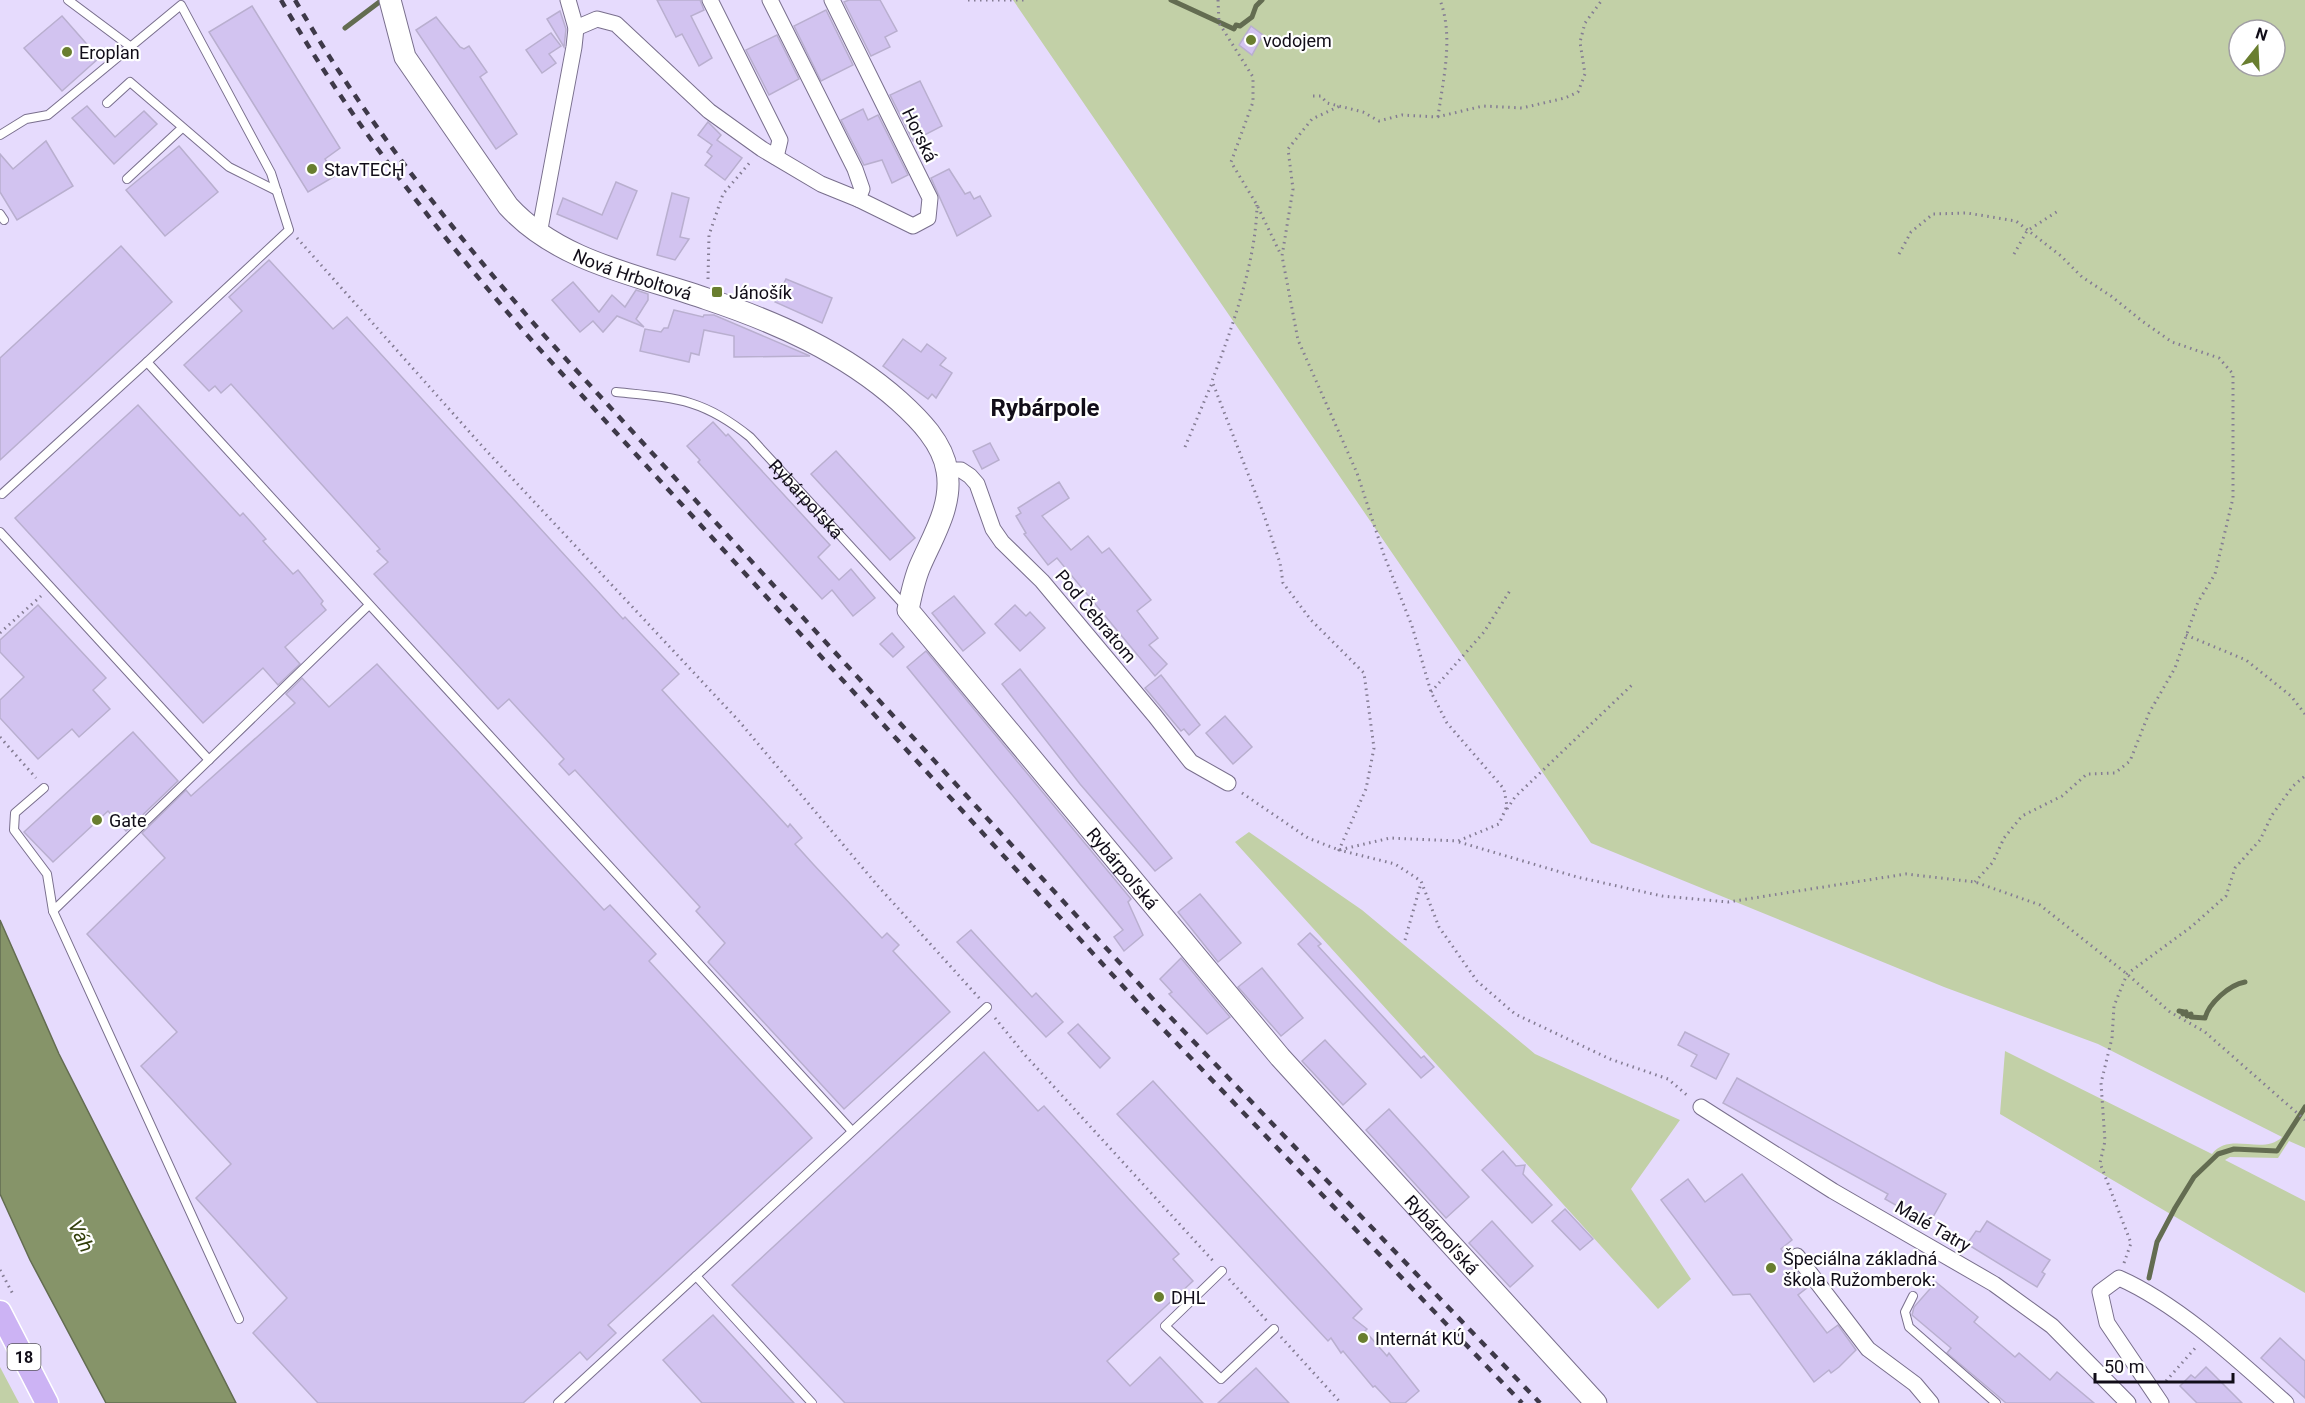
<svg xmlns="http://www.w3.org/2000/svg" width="2305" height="1403" font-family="Roboto,sans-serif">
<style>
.green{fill:#c2d0a7;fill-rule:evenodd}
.water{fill:#869469;stroke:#636c51;stroke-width:1.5}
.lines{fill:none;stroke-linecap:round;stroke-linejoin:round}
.stream{stroke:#636c51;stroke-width:5}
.building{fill:#d2c3f0;stroke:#b9afcf;stroke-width:1.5}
.lane-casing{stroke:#796f8d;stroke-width:10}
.street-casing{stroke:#796f8d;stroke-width:17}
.secondary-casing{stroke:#796f8d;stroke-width:23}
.primary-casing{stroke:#fff;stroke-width:25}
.path{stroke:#847c93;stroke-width:3;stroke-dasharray:1.5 4.5;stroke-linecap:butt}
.lane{stroke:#fff;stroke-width:8}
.street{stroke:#fff;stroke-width:15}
.secondary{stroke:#fff;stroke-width:21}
.primary{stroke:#ccb3f4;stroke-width:22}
.rail{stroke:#3e3949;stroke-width:4.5;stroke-dasharray:8 8;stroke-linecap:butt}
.poi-dot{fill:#697e2f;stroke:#fff;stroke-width:2}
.labels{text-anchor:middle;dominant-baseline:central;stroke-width:4.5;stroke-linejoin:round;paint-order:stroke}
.shield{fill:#fff;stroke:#58565d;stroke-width:1.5}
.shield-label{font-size:16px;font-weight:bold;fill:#110d18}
.poi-label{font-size:18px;fill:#110d18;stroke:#fff;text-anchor:start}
.street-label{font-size:18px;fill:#110d18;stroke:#fff}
.water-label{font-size:20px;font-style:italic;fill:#323f0b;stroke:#fff}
.district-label{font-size:24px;font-weight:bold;fill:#110d18;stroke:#fff}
</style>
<rect width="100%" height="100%" fill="#e6dbfd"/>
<g class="green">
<path d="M1013,0H2305V1148L2289,1141L2278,1158L2230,1157L2225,1160L2305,1201V1293L2000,1114L2005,1051L2212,1154C2229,1131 2263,1156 2282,1137L2098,1044L1944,987L1591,843ZM2239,30H2275V66H2239Z"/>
<polygon points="1249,832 1362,910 1535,1054 1680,1120 1631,1189 1691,1279 1658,1309 1235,842"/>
<polygon points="0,1367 19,1403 0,1403"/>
</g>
<polygon class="water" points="0,920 59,1054 236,1403 106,1403 30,1260 0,1194"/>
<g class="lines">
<g class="stream">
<polyline points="1171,0 1234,29 1236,25 1240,26 1252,17 1256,6 1262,0"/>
<polyline points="345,28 382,0"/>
<path d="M2179,1011L2184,1012L2183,1014L2186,1012L2187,1016L2191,1014V1017L2205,1018C2209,1003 2229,985 2245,982"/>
<polyline points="2149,1278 2157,1242 2175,1208 2194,1177 2218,1154 2234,1149 2277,1151 2305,1107"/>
</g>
</g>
<g class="building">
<polygon points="657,0 700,0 704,10 691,16 712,58 699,66 682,34 676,37"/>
<polygon points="849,0 880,0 897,31 885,37 890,47 871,56 844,2"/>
<polygon points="252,6 340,148 325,159 335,176 308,192 209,32"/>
<polygon points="826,10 853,65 821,81 794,26"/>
<polygon points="560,11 566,29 564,47 547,19"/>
<polygon points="62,16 99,58 62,91 24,48"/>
<polygon points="436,17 460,47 464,49 469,46 487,72 480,77 517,134 496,149 416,30"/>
<polygon points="1251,26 1263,35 1252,55 1239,45"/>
<polygon points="551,33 561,46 549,54 556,63 542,73 526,50"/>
<polygon points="777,35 799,79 769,95 746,50"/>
<polygon points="920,81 942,126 913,141 890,95"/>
<polygon points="87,106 115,137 144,111 157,124 114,164 72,118"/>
<polygon points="863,109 868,120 878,115 908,175 892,183 882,160 864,165 841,120"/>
<polygon points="708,122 721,135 717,140 742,158 725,180 705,165 712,156 707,152 712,145 698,135"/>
<polygon points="46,141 73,186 17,220 0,192 0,154 13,169"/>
<polygon points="179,146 218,192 165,236 126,190"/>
<polygon points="949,169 965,194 970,192 974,199 980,196 991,216 957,236 931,178"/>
<polygon points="616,182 637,191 617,239 557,214 563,198 602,215"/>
<polygon points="672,193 689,198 680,237 689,239 675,260 657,255"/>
<polygon points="121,246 172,302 0,460 0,358"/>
<polygon points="269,260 333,329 347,317 623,619 625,617 679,674 662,690 788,827 790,824 802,838 795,844 813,864 882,938 887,933 899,945 893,951 950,1012 844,1109 708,962 725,943 696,911 700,907 575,770 569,775 559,764 564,759 509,699 498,709 374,574 388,562 377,551 380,549 231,384 221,393 215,386 209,391 184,365 242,311 229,297"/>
<polygon points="786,279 832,298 822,323 775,302"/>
<polygon points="573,282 599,312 612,295 625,307 636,290 648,294 648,300 636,319 644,327 617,316 603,332 593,321 580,332 552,300"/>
<polygon points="674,310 703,317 704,315 714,315 810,356 734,357 734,336 704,330 699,355 691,353 689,362 640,351 645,329 661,332 664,328 668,328"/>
<polygon points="903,339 921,352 927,344 946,358 940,365 952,373 936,398 932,394 928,399 883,366"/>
<polygon points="138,405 240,516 243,513 266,539 263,541 293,574 298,570 323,601 321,604 326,610 285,647 300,664 278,685 263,668 203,723 15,518"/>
<polygon points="713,422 726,436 728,434 830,545 818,557 839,580 851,569 875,598 853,616 832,590 822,599 698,462 700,460 687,446"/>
<polygon points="990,443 999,460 982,469 973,451"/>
<polygon points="836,451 915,538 890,560 811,474"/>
<polygon points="1059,482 1069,498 1042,516 1071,550 1088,536 1102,553 1109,548 1151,600 1137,611 1158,638 1149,645 1167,664 1155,676 1057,558 1048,565 1024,534 1026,533 1016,516 1021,513 1018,508"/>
<polygon points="954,596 985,633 963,651 932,613"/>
<polygon points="38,605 106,678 93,690 110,709 79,737 72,729 38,759 0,718 0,700 24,677 0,652 0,640"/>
<polygon points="1015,605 1026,616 1030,612 1045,628 1020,651 995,624"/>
<polygon points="892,633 904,647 893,657 880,644"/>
<polygon points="926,651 1131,899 1128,902 1143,935 1124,951 1114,937 1123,930 907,667"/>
<polygon points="377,664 604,910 610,905 656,954 649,961 812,1138 608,1325 616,1333 587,1360 580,1352 523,1403 318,1403 253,1333 287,1298 196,1198 231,1164 141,1066 177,1032 87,934 165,858 142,833 186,790 191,796 295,703 286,694 302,678 329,707"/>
<polygon points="1020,669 1172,858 1155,871 1080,784 1002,684"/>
<polygon points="1161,675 1200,725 1189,735 1184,729 1181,731 1145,688"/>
<polygon points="1225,716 1252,747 1233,764 1206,733"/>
<polygon points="133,732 178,781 126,831 108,811 53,862 24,832"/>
<polygon points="1200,894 1241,943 1218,962 1178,912"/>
<polygon points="971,930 1032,997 1036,993 1063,1022 1046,1037 957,942"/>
<polygon points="1310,933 1321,944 1318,946 1421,1058 1424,1056 1434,1067 1421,1078 1298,944"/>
<polygon points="1181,958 1230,1017 1207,1034 1169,994 1172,992 1160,979"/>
<polygon points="1262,968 1303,1018 1281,1036 1238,987"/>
<polygon points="1078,1024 1110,1058 1100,1068 1068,1033"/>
<polygon points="1685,1032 1729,1054 1716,1079 1691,1066 1697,1055 1678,1045"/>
<polygon points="1325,1040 1366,1084 1343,1105 1302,1061"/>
<polygon points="984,1052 1038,1111 1044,1106 1179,1254 1173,1259 1193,1281 1107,1361 1130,1386 1160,1357 1203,1403 845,1403 732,1285"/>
<polygon points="1737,1078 1946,1194 1929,1224 1885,1199 1888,1194 1723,1103"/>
<polygon points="1153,1081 1362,1309 1353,1318 1367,1329 1365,1331 1387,1356 1389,1353 1419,1391 1405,1403 1391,1403 1375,1386 1373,1387 1343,1351 1341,1353 1331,1338 1328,1341 1117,1114"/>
<polygon points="1389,1109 1469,1197 1446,1218 1366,1130"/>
<polygon points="1503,1151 1516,1166 1525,1165 1523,1174 1552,1205 1532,1223 1482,1170"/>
<polygon points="1742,1174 1792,1240 1781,1249 1808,1287 1798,1295 1827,1333 1838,1325 1856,1350 1839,1367 1831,1373 1829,1370 1814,1382 1750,1294 1733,1295 1661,1200 1688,1179 1705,1202"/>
<polygon points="1565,1209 1593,1239 1580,1250 1552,1221"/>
<polygon points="1492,1221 1533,1266 1510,1287 1469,1243"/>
<polygon points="1987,1221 2050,1260 2042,1272 2045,1274 2037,1287 1967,1244 1976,1231 1980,1232"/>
<polygon points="1936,1282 1978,1317 1974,1322 2015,1357 2019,1353 2050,1380 2057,1372 2094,1403 2006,1403 1947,1353 1951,1348 1912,1315 1914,1307"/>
<polygon points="713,1315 794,1403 702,1403 663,1360"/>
<polygon points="2280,1338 2305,1361 2305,1398 2261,1358"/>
<polygon points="2206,1367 2242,1403 2197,1403 2180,1386 2191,1375 2195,1378"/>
<polygon points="1256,1368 1289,1403 1218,1403"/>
</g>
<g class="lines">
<defs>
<g id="lane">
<polyline points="68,0 131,47"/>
<polyline points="107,103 130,82 229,167 277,191"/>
<polyline points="0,135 26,119 48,115 181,5 271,173 289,230 147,362 852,1131"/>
<polyline points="127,179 182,128"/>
<polyline points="0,214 4,220"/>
<path id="s1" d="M616,392C675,398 702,398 750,437L906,607"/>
<polyline points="2,494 147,362"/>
<polyline points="0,532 209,760"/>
<polyline points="44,788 15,813 14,830 47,874 53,911 369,605"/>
<polyline points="53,911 239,1319"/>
<polyline points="1222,1271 1165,1326 1221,1379 1274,1329"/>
<polyline points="696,1276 987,1007"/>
<polyline points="1913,1296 1905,1312 1909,1327 1996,1403"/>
<polyline points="558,1403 696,1276 812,1403"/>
</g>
<g id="street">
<polyline points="710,0 780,140 776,157"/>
<polyline points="770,0 855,169 862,189 858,199"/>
<polyline points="576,28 597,19 616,24 709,111 762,149 821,184 858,199 913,226 928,218 930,198 832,0"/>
<polyline points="539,234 574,47 576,28 568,0"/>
<polyline points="947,470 961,470 970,476 977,484 993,529 1002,542 1042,581 1155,716 1191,762 1228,783"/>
<polyline points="1701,1107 1833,1191 1994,1284 2052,1326 2128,1403"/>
<polyline points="1797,1256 1868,1349 1915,1384 1931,1403"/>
<path d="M2161,1403L2107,1323L2100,1292L2119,1278C2178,1304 2238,1360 2286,1403"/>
</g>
<g id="secondary">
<path id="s2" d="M390,0L405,57L508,206C559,262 638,275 707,299C776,322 844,352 899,401C919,419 943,443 947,471C953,505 933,536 920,566C914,580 911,595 908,610L1280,1057L1596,1403"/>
</g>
<polyline id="primary" points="0,1312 47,1403"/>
</defs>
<use href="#lane" class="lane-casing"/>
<use href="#street" class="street-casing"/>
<use href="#secondary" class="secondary-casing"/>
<use href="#primary" class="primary-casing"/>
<g class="path">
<polyline points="968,0 1028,0"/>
<polyline points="1218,0 1219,23 1253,77 1253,102 1231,162 1257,205 1281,255"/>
<polyline points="1313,96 1321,96 1327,103 1363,112 1379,121 1402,115 1437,117 1483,106 1522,108 1565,98 1578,92 1585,74 1580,42 1585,23 1602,0"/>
<path d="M1438,117C1443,79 1454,37 1440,0"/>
<path d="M1257,205C1256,262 1232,328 1212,381L1264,515L1280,563L1283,583L1311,620L1364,673L1374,748L1366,789L1339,850L1395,864L1421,881L1439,927L1477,981L1515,1014L1610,1059L1668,1079L1688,1096"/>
<polyline points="297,238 482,446 738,720 878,886 980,999"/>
<polyline points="1899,254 1911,232 1933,214 1967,213 2016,221 2061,256 2082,277 2111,296 2142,321 2172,342 2219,358 2233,374 2233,498 2215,574 2198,602 2175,668 2149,713 2130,761 2115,773 2087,774 2062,796 2022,816 2004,838 1993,862 1975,882"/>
<polyline points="2014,254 2027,231 2058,211"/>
<polyline points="708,279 709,235 723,194 752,160"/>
<polyline points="1185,447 1212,383"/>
<polyline points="0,633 41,596"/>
<polyline points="2186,635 2246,660 2291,696 2305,714"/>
<polyline points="1431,692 1484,632 1511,589"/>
<polyline points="0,737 36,778"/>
<polyline points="1242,793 1308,838 1339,850 1390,838 1458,841 1499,824 1507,806 1504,789 1447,723 1431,692 1412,626 1384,555 1357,473 1298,340 1282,256 1293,189 1288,149 1312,119 1342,105"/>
<polyline points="1507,809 1515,797 1634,683"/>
<polyline points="1459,842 1577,877 1662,896 1728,902 1906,874 1975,882 2040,905 2127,974 2170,1012 2205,1032 2305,1120"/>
<polyline points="1405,940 1421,883"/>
<polyline points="995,1018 1025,1055 1215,1263"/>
<polyline points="2124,1263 2131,1243 2100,1163 2105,1141 2101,1083 2112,1038 2114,1006 2127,974 2191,927 2226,896 2235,868 2260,840 2272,815 2293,786 2305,776"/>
<polyline points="0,1270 14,1296"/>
<polyline points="1229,1279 1267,1321"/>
<polyline points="1281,1337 1341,1403"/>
<polyline points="2166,1381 2197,1346"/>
</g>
<use href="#lane" class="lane"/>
<use href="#street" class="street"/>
<use href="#secondary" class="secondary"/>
<use href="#primary" class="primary"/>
<g class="rail">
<path d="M281,0C352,124 440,235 534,343L1142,1007L1522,1403"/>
<path d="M295,0C365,121 451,229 543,334L1152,998L1540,1403"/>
</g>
</g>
<g class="poi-dot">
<circle cx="1251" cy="40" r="6"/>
<circle cx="67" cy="52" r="6"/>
<circle cx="312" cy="169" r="6"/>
<rect x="711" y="286" width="12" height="12" rx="3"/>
<circle cx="97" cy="820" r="6"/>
<circle cx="1771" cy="1268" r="6"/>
<circle cx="1159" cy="1297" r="6"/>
<circle cx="1363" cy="1338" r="6"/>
</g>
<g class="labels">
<rect class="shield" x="7.5" y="1344" width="33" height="26" rx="4.5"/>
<g class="shield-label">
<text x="24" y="1357">18</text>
</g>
<g class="poi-label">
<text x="1263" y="40">vodojem</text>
<text x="79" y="52">Eroplan</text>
<text x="324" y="169">StavTECH</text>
<text x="729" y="292">Jánošík</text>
<text x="109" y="820">Gate</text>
<text x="1783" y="1258">Špeciálna základná<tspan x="1783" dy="21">škola Ružomberok:</tspan></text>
<text x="1171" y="1297">DHL</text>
<text x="1375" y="1338">Internát KÚ</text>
</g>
<g class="street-label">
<text transform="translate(920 135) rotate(64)">Horská</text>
<text stroke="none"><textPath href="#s2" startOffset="384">Nová Hrboltová</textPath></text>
<text stroke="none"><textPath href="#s1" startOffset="228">Rybárpoľská</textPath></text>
<text transform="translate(1096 616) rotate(50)">Pod Čebratom</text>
<text stroke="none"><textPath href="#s2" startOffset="1250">Rybárpoľská</textPath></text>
<text transform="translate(1933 1226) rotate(30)">Malé Tatry</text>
<text stroke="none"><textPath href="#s2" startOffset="1736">Rybárpoľská</textPath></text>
</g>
<g class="water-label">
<text transform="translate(81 1236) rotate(64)">Váh</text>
</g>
<g class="district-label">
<text x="1045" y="408">Rybárpole</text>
</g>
</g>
<g transform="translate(2257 48) rotate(18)"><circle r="28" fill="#ffffff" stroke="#a09ea3" stroke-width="1.5"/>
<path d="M0-4.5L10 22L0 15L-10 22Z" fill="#697e2f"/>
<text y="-9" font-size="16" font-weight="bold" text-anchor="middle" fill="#110d18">N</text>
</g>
<path d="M2095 1373v9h138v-9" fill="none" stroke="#110d18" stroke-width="3"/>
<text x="2104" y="1373" font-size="18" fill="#110d18" stroke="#ffffff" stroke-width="4.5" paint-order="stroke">50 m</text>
</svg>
